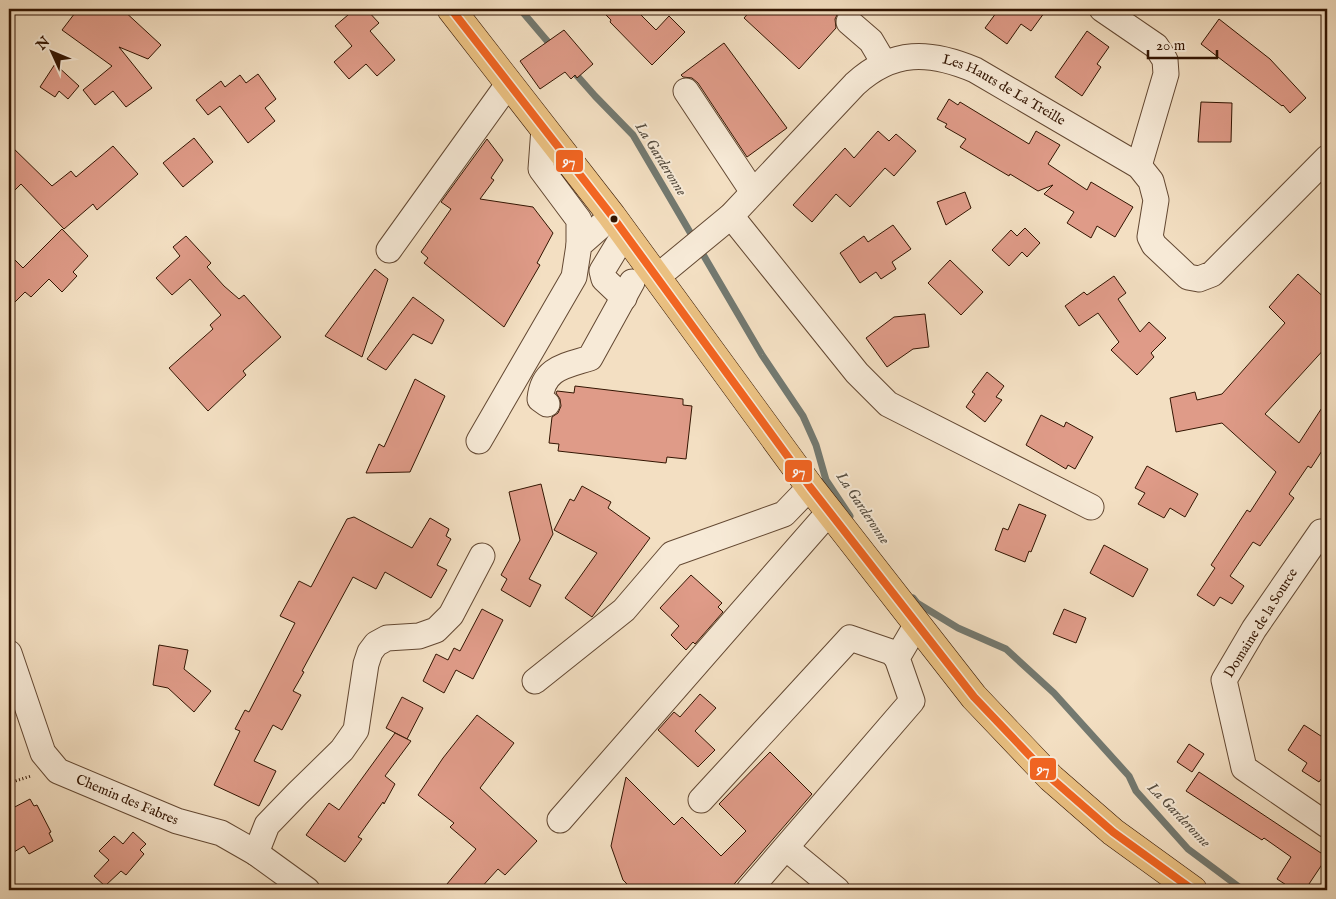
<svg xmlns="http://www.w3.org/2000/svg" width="1336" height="899" font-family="'IM FELL English',serif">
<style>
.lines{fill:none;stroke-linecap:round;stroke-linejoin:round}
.stream{stroke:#737970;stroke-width:7}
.building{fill:#df9b88;stroke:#331502}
.minor-casing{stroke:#634832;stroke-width:27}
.major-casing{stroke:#331502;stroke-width:29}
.path{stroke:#331502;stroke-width:3;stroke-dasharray:1 2.5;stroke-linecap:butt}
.minor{stroke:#f7ead7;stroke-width:25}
.major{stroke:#eac081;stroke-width:28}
.bus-1-casing{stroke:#f7ead7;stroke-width:11}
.bus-1{stroke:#f26522;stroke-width:8}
.bus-dot{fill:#331502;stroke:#f7ead7;stroke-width:2}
.labels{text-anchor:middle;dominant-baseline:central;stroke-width:4;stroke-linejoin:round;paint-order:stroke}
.street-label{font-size:14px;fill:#331502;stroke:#f7ead7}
.water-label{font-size:15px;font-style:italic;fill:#584f42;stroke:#f7ead7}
.line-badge{stroke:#f7ead7;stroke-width:2}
.badge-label{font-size:14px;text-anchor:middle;font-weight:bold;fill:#fff}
</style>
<rect width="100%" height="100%" fill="#f3dfc2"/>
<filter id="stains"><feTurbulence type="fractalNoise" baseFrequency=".004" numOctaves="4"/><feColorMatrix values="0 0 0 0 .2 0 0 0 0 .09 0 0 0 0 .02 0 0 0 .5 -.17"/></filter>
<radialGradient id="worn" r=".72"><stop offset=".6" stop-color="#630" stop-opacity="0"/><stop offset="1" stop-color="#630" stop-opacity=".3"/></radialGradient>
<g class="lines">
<g class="stream">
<polyline points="520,9 554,49"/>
<polyline points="572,70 595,96 633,135 762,355 803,416 816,445 826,480 850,516"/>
<polyline points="913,598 917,603 958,628 1006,649 1054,693 1129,776 1136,791 1188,849 1243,890"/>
</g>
</g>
<g class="building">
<polygon points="78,9 122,9 161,45 148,59 119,47 152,88 126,107 113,91 95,105 83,90 112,66 62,30"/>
<polygon points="355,9 366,9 379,23 370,31 395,60 377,76 366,64 349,79 334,62 352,46 335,26"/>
<polygon points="600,9 635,9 656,30 669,16 685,32 652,65 610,22 611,20"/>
<polygon points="752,9 844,9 838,13 835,19 836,28 799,69 744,18"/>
<polygon points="999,9 1047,9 1031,31 1021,24 1007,44 985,28"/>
<polygon points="1219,19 1270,59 1306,98 1290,113 1283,105 1282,106 1201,44"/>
<polygon points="564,30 593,64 577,78 575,75 571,79 565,72 540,89 520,61"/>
<polygon points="1087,31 1109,47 1097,64 1101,67 1082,96 1055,77"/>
<polygon points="724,43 787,128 747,157 698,83 692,78 683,77 681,75"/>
<polygon points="55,64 79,86 68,99 59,91 55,97 40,87"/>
<polygon points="258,74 276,99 265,108 275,121 248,143 220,106 208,115 196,100 221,81 225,87 240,75 246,83"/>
<polygon points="949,99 958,105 960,102 1029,144 1036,131 1060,145 1048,164 1087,190 1091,182 1133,207 1115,237 1097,226 1091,238 1067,223 1074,212 1044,194 1053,185 1038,191 1010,174 1009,176 960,147 966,139 945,127 947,124 937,119"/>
<polygon points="1201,102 1232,103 1231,142 1198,142"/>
<polygon points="878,131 889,141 896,134 916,151 894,176 885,168 850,207 836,194 812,222 793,205 845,148 854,158"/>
<polygon points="194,138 213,162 183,187 163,163"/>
<polygon points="487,139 503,160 491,178 494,180 480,199 533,207 553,233 537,263 540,265 504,327 424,263 428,258 421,252 451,209 441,202"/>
<polygon points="9,144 52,186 71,171 76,177 113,146 138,174 97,210 93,204 64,229 21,184 9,196"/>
<polygon points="965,192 971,208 946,225 937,202"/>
<polygon points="893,225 911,249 892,262 896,269 881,279 876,272 860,283 840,253 864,236 868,242"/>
<polygon points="1025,228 1040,243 1027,257 1022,252 1009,266 992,250 1011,230 1017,236"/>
<polygon points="62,229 88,256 73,272 77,276 62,292 49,279 31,297 25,292 9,308 9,254 23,268"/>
<polygon points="186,236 211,263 207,267 224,286 239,299 244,295 281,337 243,371 246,375 208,411 169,368 213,329 210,325 221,315 190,279 172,295 156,278 180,256 173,247"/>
<polygon points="950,260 983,292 961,315 928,283"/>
<polygon points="375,269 388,279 362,357 325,336"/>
<polygon points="1298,274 1327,300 1327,346 1265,414 1299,443 1327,400 1327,443 1311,468 1308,466 1289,494 1294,498 1260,546 1253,542 1230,576 1244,586 1232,604 1220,597 1214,606 1197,595 1215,568 1211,565 1247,510 1250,512 1276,472 1222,423 1176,432 1170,398 1195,392 1197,400 1222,394 1285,323 1269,307"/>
<polygon points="1114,276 1126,293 1118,299 1140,332 1149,322 1166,338 1151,353 1154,357 1137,375 1111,350 1119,342 1098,313 1079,326 1065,306 1084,292 1087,295"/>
<polygon points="413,297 444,320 432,344 413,334 386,370 367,359"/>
<polygon points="925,314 929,347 913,349 887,367 866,338 894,317"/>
<polygon points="987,372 1004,386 996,397 1002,400 985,422 966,407 975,394 972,392"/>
<polygon points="415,379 445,396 410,472 366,473 379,444 384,447"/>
<polygon points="575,386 683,399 683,405 692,406 686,459 667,457 666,463 558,451 559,444 549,443 552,417 558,413 561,406 560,399 556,393 557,391 574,393"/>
<polygon points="1041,415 1064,427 1066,422 1093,437 1075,469 1068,465 1066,469 1026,445"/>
<polygon points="1147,466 1198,494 1185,517 1170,508 1164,518 1138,504 1145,493 1135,488"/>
<polygon points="541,484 553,534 529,579 541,585 530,607 501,590 507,579 501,575 520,540 509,492"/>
<polygon points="582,486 611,502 608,508 650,538 592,617 565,598 597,553 554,530 570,499 574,501"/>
<polygon points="1019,504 1046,515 1031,552 1029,551 1025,562 995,550 1003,528 1008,530"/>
<polygon points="354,517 412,548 430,518 449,529 446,536 451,539 437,565 447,570 431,598 385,572 376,589 353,577 302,671 304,672 293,691 301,695 282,730 273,725 254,761 276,771 259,806 214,785 240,731 235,729 245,710 249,712 295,623 280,616 299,581 311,587 347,519"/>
<polygon points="1104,545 1148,569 1133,597 1090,573"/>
<polygon points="691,575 722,603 718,607 723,612 695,644 693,642 686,650 671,635 679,626 660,608"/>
<polygon points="482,609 503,620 473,679 456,670 444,693 423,681 436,654 448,660 454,648 460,651"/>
<polygon points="1064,609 1086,618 1076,643 1053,634"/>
<polygon points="159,645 188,650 184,669 211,691 194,712 168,688 153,685"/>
<polygon points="700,694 716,708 695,731 715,750 698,767 658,730 674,712 680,717"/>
<polygon points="402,697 423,708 407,739 386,728"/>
<polygon points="477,715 514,743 480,788 537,841 505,875 498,869 479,890 442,890 476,849 450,827 454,823 418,795 443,758"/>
<polygon points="1304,725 1324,738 1327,734 1327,777 1324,775 1319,782 1302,771 1307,763 1288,750"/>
<polygon points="395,733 411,741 385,776 395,784 384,804 383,802 358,837 362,839 345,862 306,835 329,803 339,810"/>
<polygon points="1189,744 1204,754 1192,772 1177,762"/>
<polygon points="770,752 812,794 729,890 633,890 623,880 611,846 626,777 674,825 682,817 721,856 746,831 719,804"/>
<polygon points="1199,772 1327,857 1305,890 1294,890 1277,879 1291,857 1264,838 1262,840 1186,791"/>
<polygon points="30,799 34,806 37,805 51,832 49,833 53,841 29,854 24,846 9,855 9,810"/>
<polygon points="133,832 146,844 140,850 144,854 126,875 121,871 105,886 94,876 109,860 99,851 114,836 123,844"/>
</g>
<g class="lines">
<defs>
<g id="minor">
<polyline points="1102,9 1156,46 1165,60 1166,74 1139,166"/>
<polyline points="849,22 871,41 884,63"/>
<polyline points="686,91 753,192"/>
<polyline points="544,128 541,169 579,220 579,245"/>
<polyline points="731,216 857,373 888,404 1091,507"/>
<polyline points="389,250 509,83"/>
<path id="s1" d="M657,277L731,216L855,84C893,49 930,51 975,70L1139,166L1151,181L1156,200L1150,237L1154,245L1188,277L1199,279L1212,274L1327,158"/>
<polyline points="624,298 604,279 602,271 625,233"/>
<path d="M547,404L540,399C543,368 565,366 590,358L632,282"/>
<polyline points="479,441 574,277 579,245 612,216"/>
<polyline points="1327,537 1321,532 1254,629 1224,680 1244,768 1327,825"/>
<path id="s2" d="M9,653L43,753L58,771L177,821L221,833L256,853L307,890"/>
<polyline points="535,681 624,610 672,554 784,514 810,487"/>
<polyline points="701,800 850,638 891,652 897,658"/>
<polyline points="560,820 830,511"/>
<polyline points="786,848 837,890"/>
<polyline points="256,853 267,825 297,794 342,750 356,730 366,664 370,652 376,644 387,638 419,636 436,630 451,615 482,556"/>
<polyline points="749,890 912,701 897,658 917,624"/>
</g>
<polyline id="major" points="451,9 612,216 810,487 974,697 1051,778 1113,832 1193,890"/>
</defs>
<use href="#minor" class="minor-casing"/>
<use href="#major" class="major-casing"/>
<polyline class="path" points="9,783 31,776"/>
<use href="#minor" class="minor"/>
<use href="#major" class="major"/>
<defs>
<polyline id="bus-1" points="451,9 612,216 810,487 974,697 1051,778 1113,832 1193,890"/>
</defs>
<use href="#bus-1" class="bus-1-casing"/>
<use href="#bus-1" class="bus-1"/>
</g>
<circle class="bus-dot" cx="614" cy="219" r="4.5"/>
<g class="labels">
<g class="street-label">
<text stroke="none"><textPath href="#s1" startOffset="441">Les Hauts de La Treille</textPath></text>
<text transform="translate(1261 623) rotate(-58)">Domaine de la Source</text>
<text stroke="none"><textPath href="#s2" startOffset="204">Chemin des Fabres</textPath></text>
</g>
<g class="water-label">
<text transform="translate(661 159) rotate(58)">La Garderonne</text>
<text transform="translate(863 508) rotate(56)">La Garderonne</text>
<text transform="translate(1179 815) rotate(46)">La Garderonne</text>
</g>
</g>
<g class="line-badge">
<rect x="555" y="149" width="29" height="24" rx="5" fill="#f26522"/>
<rect x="784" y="459" width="29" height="24" rx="5" fill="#f26522"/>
<rect x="1029" y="757" width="28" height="24" rx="5" fill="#f26522"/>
</g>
<g class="badge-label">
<text x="569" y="166">97</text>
<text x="799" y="476">97</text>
<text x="1043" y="774">97</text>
</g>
<rect width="1336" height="899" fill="none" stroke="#f3dfc2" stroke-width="30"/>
<rect x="10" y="10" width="1316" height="879" fill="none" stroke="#331502" stroke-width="2.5"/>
<rect x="15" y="15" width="1306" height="869" fill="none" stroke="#331502"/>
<g transform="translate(52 52) rotate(314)" stroke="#f7ead7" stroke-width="4" paint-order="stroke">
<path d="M0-4L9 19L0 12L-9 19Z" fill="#331502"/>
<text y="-8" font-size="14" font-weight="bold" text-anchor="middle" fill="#331502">N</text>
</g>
<path d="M1148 50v8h69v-8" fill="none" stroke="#331502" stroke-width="2.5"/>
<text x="1156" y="50" font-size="15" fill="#331502" stroke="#f7ead7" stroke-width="4" paint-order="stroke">20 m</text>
<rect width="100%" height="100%" filter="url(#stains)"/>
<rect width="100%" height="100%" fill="url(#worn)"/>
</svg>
